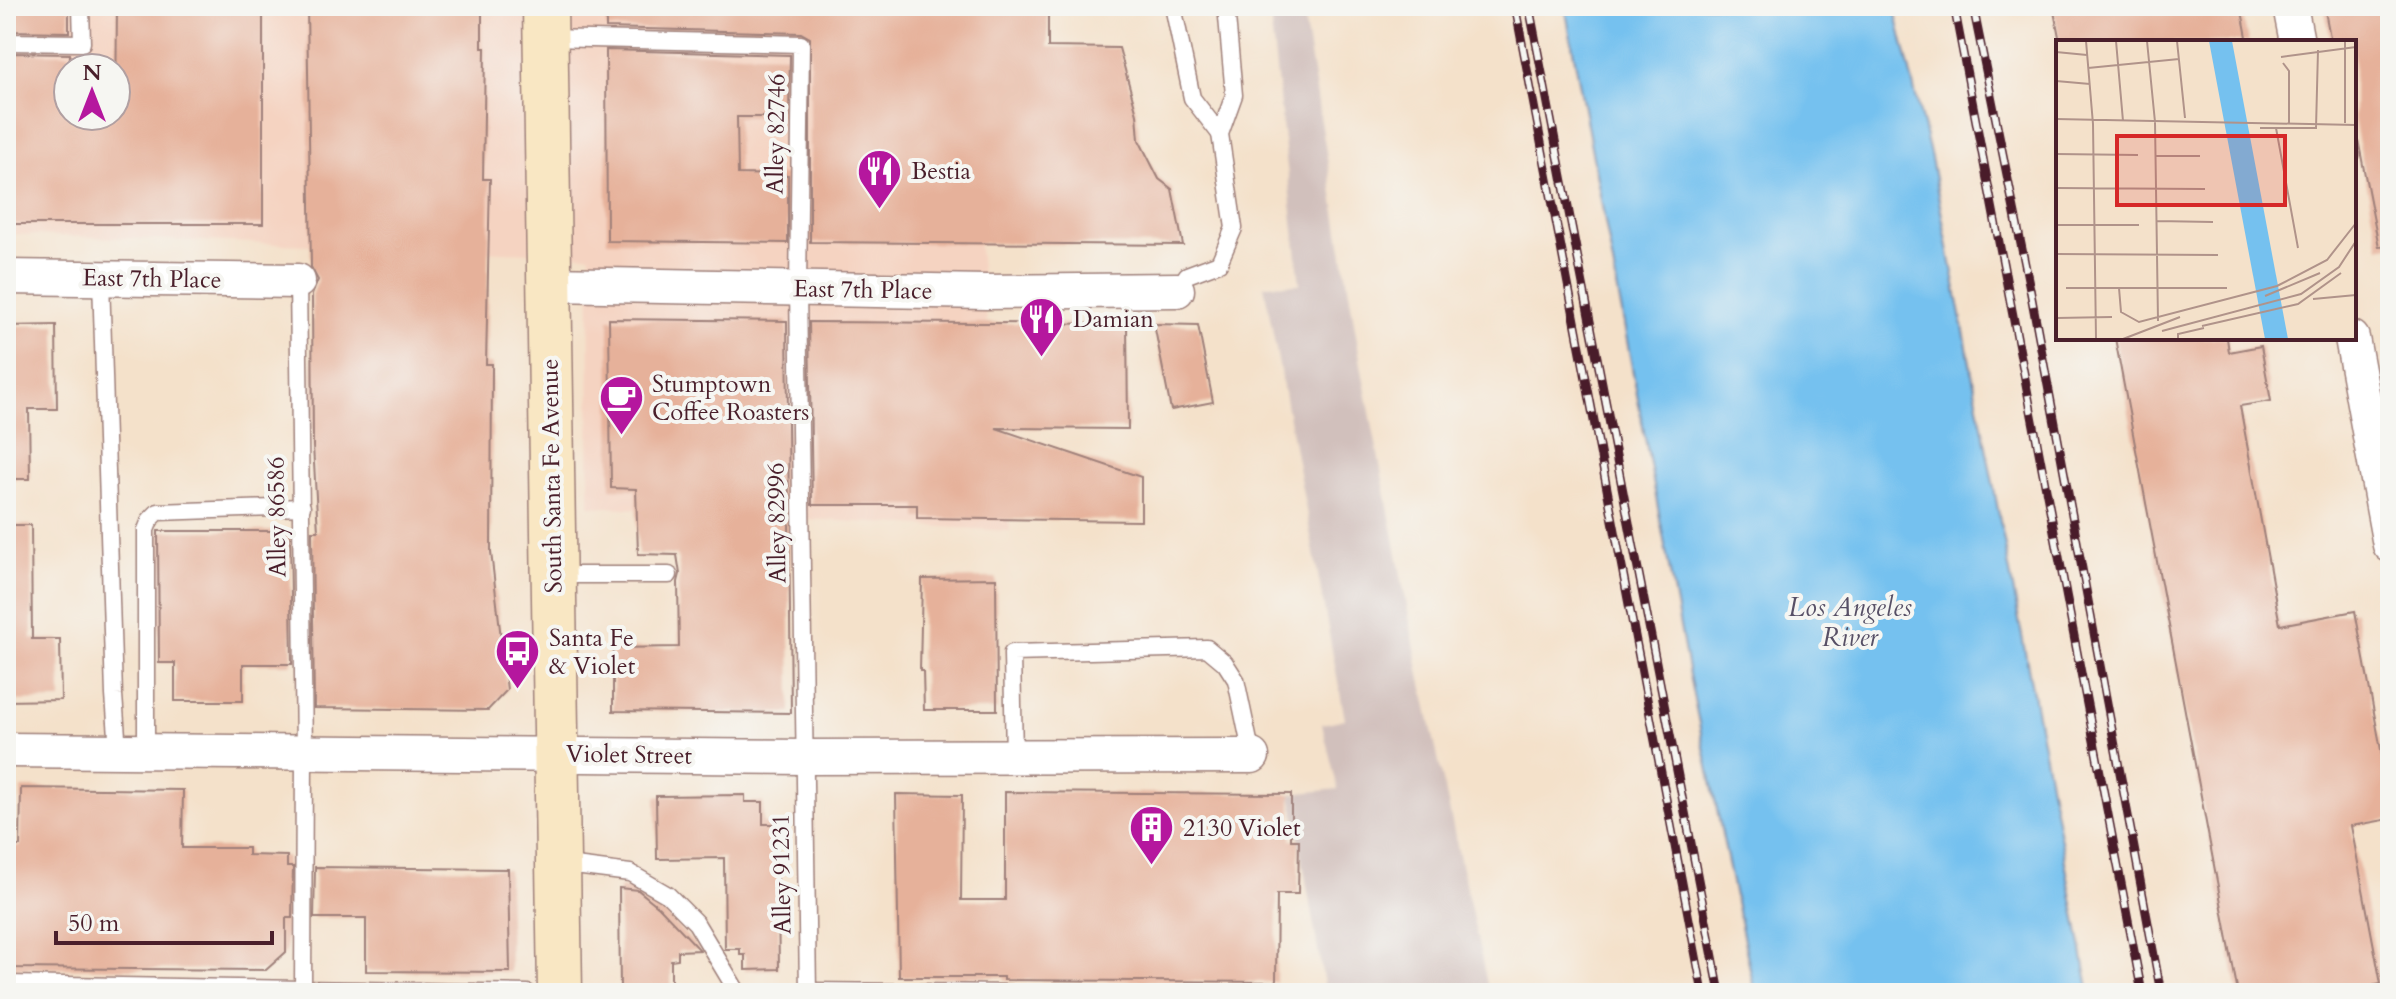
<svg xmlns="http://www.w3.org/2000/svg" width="2396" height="999" font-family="Cardo,serif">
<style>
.built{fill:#f5d3c1;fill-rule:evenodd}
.industrial{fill:#d1c0bc}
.water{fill:#75c1ef;stroke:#60708d;stroke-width:2}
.building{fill:#e6b19a}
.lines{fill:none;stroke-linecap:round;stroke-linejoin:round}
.service-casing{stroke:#9f807a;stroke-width:19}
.minor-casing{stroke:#9f807a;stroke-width:37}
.secondary-casing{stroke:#9f807a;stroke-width:47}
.service{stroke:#fff;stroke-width:16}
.minor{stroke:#fff;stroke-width:34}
.secondary{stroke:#f9e7c3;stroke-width:44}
.rail-casing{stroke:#4a1f2b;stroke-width:9}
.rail{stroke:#f6f6f2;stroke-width:6;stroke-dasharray:18;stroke-linecap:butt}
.labels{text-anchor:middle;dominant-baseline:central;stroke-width:8;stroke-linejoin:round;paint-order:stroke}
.street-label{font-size:24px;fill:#4a1f2b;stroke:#f6f6f2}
.poi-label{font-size:24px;fill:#4a1f2b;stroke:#f6f6f2;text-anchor:start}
.water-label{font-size:26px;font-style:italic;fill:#575066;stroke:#f6f6f2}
.inset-road{fill:none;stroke:#b0938a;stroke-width:2}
.view{fill:#d62828;fill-opacity:0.15;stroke:#d62828;stroke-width:4}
.inset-edge{fill:none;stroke:#4a1f2b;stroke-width:4}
</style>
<rect width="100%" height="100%" fill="#f6f6f2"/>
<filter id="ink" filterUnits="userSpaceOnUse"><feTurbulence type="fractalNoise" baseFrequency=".0125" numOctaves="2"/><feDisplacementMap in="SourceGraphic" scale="16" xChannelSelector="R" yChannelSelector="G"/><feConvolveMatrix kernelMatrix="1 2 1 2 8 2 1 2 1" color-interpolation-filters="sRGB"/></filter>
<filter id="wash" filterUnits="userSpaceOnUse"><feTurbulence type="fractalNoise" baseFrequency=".006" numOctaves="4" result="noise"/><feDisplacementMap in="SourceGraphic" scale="32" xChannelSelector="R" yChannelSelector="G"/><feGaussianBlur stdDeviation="1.8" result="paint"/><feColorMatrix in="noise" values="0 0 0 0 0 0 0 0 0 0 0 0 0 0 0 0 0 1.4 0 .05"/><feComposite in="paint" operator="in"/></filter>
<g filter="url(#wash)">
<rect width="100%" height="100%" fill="#f4e1ca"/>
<path class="built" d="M6,6H952L1010,531L589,506L590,255L6,234ZM68,68H116V116H68Z"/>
<polygon class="industrial" points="1269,6 1302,6 1361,365 1420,675 1489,993 1326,993 1324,984 1291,794 1338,789 1322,724 1345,719 1264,285 1300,284"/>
<polygon class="water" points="1565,6 1894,6 1931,158 2090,993 1755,993 1689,675"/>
<g id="blocks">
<g class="building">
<polygon points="6,6 69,6 69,32 6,31"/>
<polygon points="117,6 263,6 263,224 6,224 6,53 70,54 68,116 116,116"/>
<polygon points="307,6 482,6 482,48 485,48 483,179 490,179 486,364 492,364 491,552 507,690 488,710 314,708 312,531 318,531 313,446 312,295 318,280 311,267"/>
<polygon points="606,6 1048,6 1048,47 1119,48 1137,114 1139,140 1159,179 1172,189 1183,245 810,242 810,38 801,33 606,28"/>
<polygon points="2053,6 2241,6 2248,42 2060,42"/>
<polygon points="2324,6 2390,6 2390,246 2379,247 2354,119 2354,42 2331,42"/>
<polygon points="606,50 790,55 789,117 737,117 738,174 788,175 788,243 607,241"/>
<polygon points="609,319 787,321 791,713 613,711 613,648 679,647 678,582 680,574 677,555 638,554 636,489 611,488"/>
<polygon points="809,322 1127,324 1128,429 996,428 1141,477 1141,521 917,518 917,505 812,505"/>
<polygon points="1154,324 1198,325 1213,402 1171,410"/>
<polygon points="56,325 57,409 29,409 30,479 6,479 6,326"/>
<polygon points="2115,338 2227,338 2229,352 2261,346 2271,401 2240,406 2280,625 2355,611 2390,798 2390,819 2351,826 2381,984 2335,993 2238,993"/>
<polygon points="6,525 31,525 32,639 60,639 61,700 6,701"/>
<polygon points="158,531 290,531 292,664 243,664 243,701 175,701 175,663 159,663"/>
<polygon points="996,578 997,710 924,710 923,671 920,671 922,579"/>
<polygon points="21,788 183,790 182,848 248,848 248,855 287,856 287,867 293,867 292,918 286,918 286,952 266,970 6,968 6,846 20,846"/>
<polygon points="1005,792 1291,794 1291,840 1299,840 1298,894 1277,894 1276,982 1004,980 1004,977 899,977 896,794 962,795 961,900 1005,900"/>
<polygon points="745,795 745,802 763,802 763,824 777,824 779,969 745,970 745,955 740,955 740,949 725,949 724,858 657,859 656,796"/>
<polygon points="315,867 508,869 510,972 366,971 366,918 314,918"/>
<polygon points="619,888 638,890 659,907 700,950 678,951 678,959 671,960 671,990 620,991"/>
</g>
</g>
</g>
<g filter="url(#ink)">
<use href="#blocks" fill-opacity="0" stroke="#9f807a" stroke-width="2"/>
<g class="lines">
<defs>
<g id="service">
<polyline points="1173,6 1192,98 1220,134"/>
<polyline points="548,38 801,44 798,288 808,993"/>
<polyline points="6,42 82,43 81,6"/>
<polyline points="101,279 114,695 118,750"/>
<polyline points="298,281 304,752 303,993"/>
<polyline points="1177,290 1187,275 1219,263 1234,228 1220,134 1234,95 1226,6"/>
<polyline points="555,575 669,575"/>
<polyline points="146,751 146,530 150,520 158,512 302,507"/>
<polyline points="1014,757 1012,653 1207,648 1225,663 1236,680 1252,756"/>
<polyline points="559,864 630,873 668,895 696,923 738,993"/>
<polyline points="6,984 528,993"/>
<polyline points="808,991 1011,993"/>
</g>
<g id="minor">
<polyline points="2290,6 2297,42"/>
<polyline points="6,277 298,281"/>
<polyline points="549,284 986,292 1177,290"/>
<polyline points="2352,338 2390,545"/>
<polyline points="6,750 805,757 1252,756"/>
</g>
<polyline id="secondary" points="545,6 560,993"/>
</defs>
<use href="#service" class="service-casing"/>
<use href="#minor" class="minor-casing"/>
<use href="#secondary" class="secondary-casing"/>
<use href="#service" class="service"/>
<use href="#minor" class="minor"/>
<use href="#secondary" class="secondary"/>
<defs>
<g id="rail">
<polyline points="1515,6 1703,993"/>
<polyline points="1529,6 1720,993"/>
<polyline points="1954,6 2142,993"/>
<polyline points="1973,6 2030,289 2161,993"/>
</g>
</defs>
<use href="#rail" class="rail-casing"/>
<use href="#rail" class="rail"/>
</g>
</g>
<defs>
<symbol id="restaurant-pin" viewBox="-11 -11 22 30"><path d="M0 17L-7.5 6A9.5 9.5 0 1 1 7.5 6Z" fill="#b5179e" stroke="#f6f6f2"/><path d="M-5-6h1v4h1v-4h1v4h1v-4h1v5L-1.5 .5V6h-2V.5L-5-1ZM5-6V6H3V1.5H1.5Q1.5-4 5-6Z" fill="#fff"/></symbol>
<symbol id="cafe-pin" viewBox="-11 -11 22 30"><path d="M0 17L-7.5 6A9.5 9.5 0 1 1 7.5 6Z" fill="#b5179e" stroke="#f6f6f2"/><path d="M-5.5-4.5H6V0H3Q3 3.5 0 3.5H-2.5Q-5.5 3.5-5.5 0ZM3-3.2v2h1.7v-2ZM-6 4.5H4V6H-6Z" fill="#fff"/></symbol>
<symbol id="bus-pin" viewBox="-11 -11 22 30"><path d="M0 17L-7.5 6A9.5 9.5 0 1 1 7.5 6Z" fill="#b5179e" stroke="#f6f6f2"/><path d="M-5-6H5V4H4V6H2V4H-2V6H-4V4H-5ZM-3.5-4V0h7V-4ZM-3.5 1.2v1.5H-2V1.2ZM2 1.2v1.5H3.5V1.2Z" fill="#fff"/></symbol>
<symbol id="building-pin" viewBox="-11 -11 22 30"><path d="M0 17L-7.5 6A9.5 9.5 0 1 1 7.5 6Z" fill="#b5179e" stroke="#f6f6f2"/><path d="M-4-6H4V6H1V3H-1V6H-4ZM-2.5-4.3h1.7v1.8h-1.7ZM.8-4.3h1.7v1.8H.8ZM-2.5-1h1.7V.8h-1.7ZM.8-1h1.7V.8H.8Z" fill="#fff"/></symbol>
</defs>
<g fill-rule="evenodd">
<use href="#restaurant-pin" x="854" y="146" width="51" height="69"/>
<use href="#restaurant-pin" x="1016" y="294" width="51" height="69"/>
<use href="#cafe-pin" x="596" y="372" width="51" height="69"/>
<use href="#bus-pin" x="492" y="626" width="51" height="69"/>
<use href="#building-pin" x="1126" y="802" width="51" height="69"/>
</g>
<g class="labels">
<g class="street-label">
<text transform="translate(776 134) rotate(-89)">Alley 82746</text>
<text transform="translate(152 279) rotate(1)">East 7th Place</text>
<text transform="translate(863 290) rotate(1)">East 7th Place</text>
<text transform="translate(552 476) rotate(-91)">South Santa Fe Avenue</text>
<text transform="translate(277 517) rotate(-91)">Alley 86586</text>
<text transform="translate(777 523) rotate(-91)">Alley 82996</text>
<text transform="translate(629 755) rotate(1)">Violet Street</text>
<text transform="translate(782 874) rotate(-91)">Alley 91231</text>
</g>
<g class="poi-label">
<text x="911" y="171">Bestia</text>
<text x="1073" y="319">Damian</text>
<text x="652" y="384">Stumptown<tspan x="652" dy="28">Coffee Roasters</tspan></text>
<text x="549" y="638">Santa Fe<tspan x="549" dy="28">&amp; Violet</tspan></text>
<text x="1183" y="828">2130 Violet</text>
</g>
<g class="water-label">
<text x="1850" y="607">Los Angeles<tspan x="1850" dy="30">River</tspan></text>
</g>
</g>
<g transform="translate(2056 40)">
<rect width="300" height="300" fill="#f4e1ca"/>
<path d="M153,1H176L232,299H209Z" fill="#75c1ef"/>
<path class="inset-road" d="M30,1L37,84L40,299M60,1L67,81M91,1L99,82M121,1L129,78M0,12L31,15M225,17L300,7M227,23L233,31V83M32,28L123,19M0,41L34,44M0,79L300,85M99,82L102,281M289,83V1M204,88H260L262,10M220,88L242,208M0,114L82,115M100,116H144M0,148L149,149M101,181L157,182M0,185H83M0,214L162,215M10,248H171M63,248L65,272L83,282L221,246L271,220L300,183M209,256L264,233M257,259L300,255M0,278L56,277M146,286L242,264L285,233M106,291L245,254L283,227L300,201M67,299L124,277M122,299V294L148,288"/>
<path class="view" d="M61,96H229V165H61Z"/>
<rect width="300" height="300" class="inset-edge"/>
</g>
<rect width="2396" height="999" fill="none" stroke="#f6f6f2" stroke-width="32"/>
<g transform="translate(92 92)"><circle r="38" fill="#f6f6f2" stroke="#b1a0a2" stroke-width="2"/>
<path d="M0-6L14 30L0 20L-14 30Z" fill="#b5179e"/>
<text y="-12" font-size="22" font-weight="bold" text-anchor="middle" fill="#4a1f2b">N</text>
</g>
<path d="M56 931v12h216v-12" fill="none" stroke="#4a1f2b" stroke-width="4"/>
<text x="68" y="931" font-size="24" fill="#4a1f2b" stroke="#f6f6f2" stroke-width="6" paint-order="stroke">50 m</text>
</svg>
